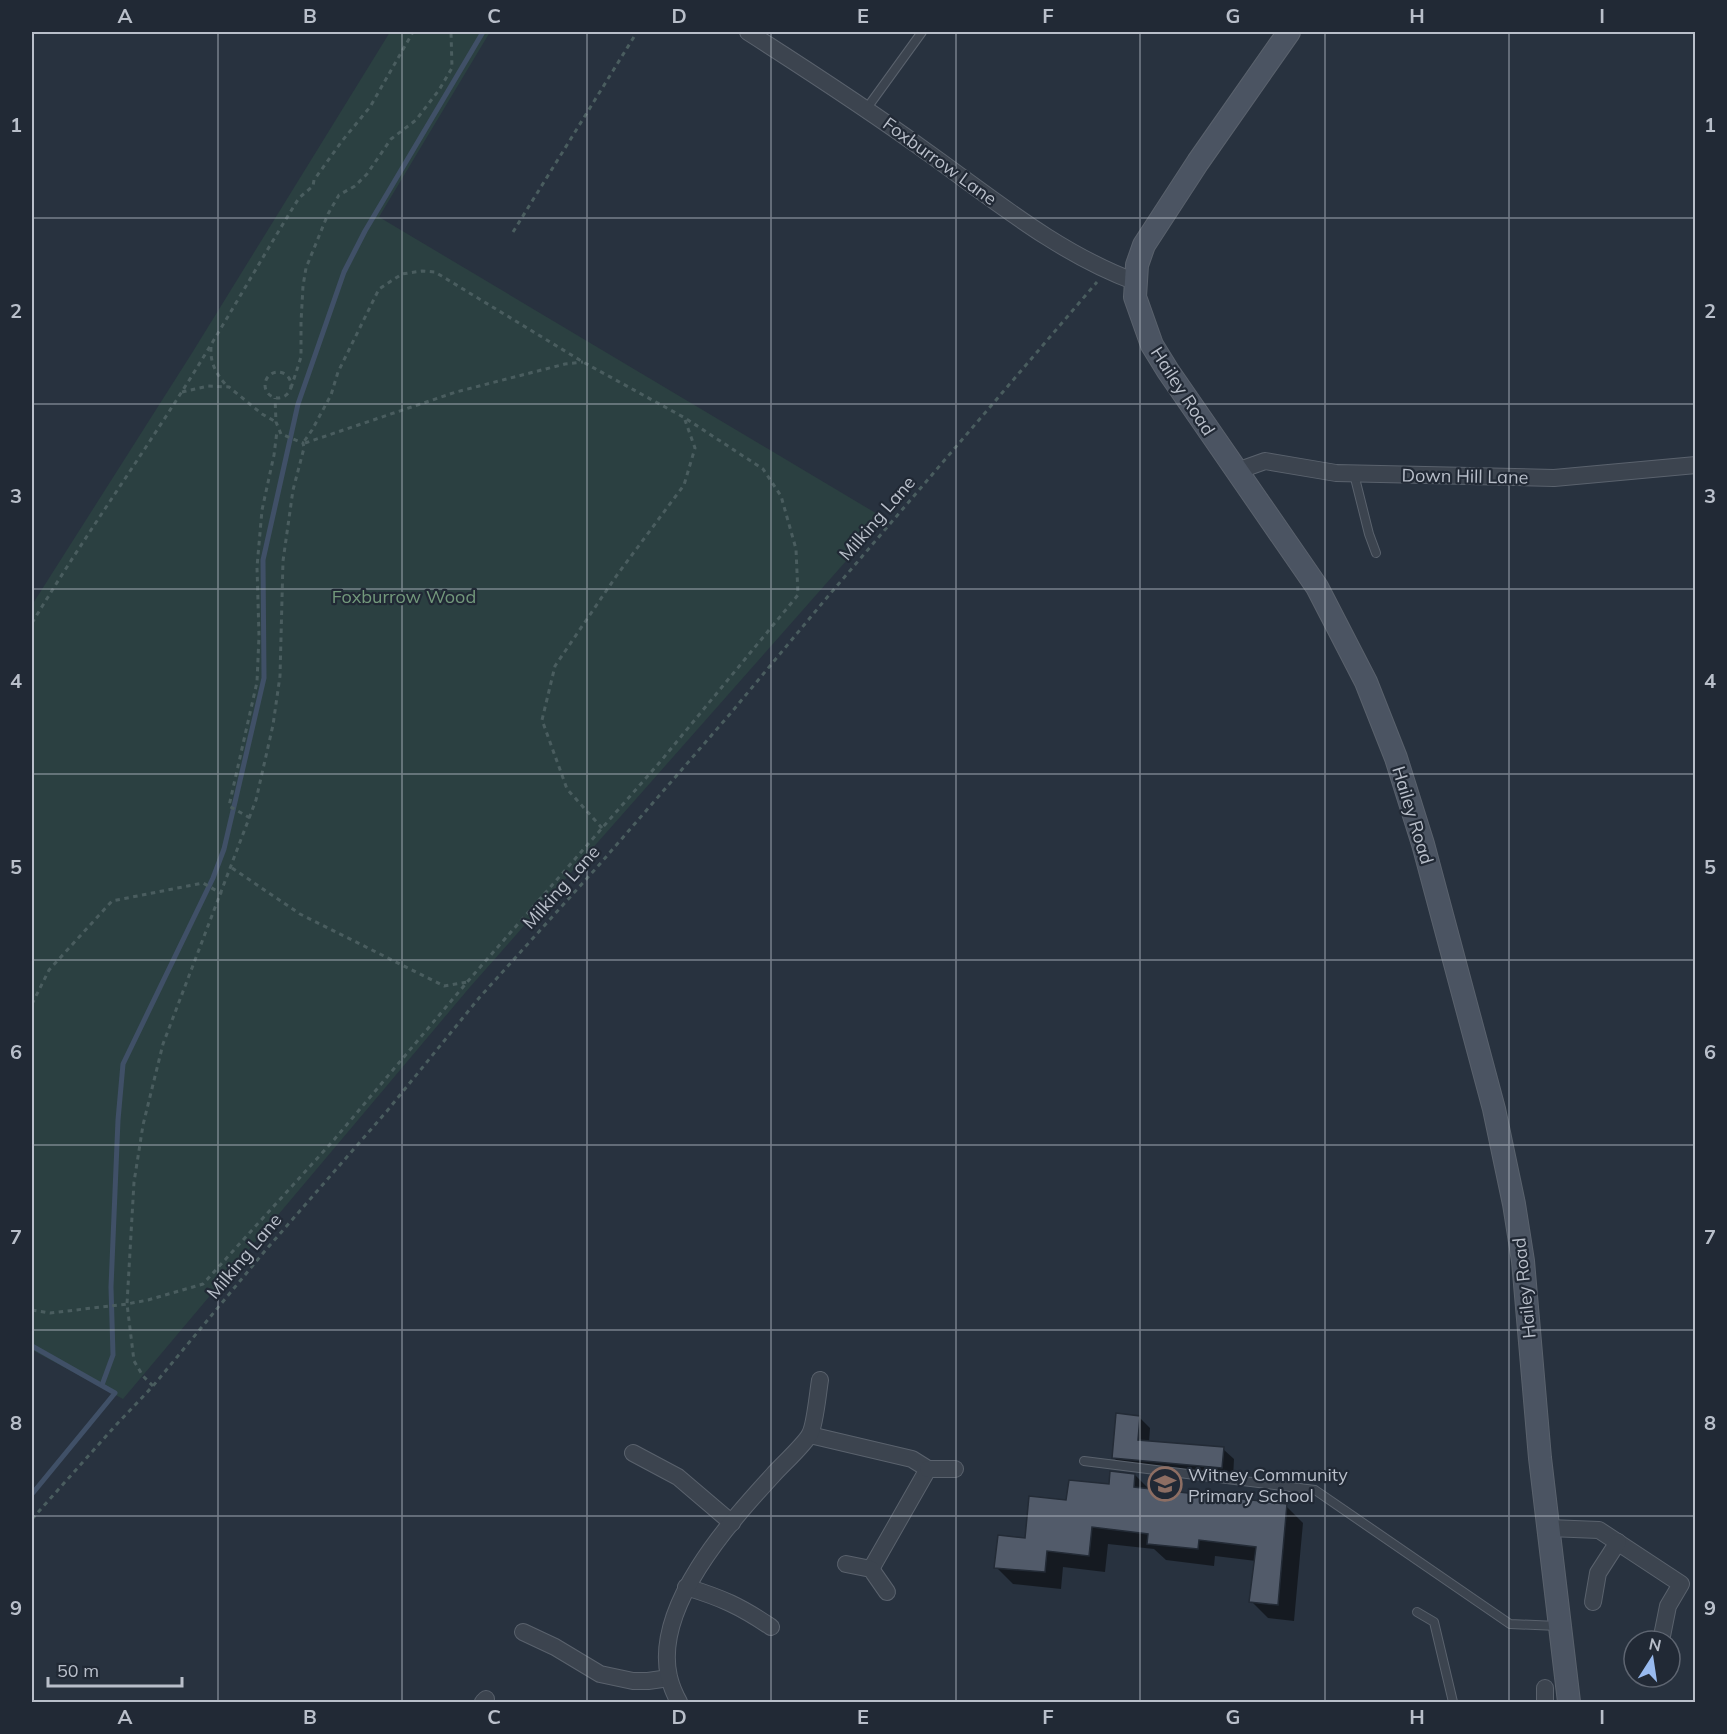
<svg xmlns="http://www.w3.org/2000/svg" width="1727" height="1734" font-family="Mulish,sans-serif">
<style>
.green{fill:#2b4041}
.shadow{fill:#0007}
.lines{fill:none;stroke-linecap:round;stroke-linejoin:round}
.stream{stroke:#405067;stroke-width:5}
.building{fill:#525b6a;stroke:#232b36;stroke-width:1.5}
.service-casing{stroke:#5a626d;stroke-width:10}
.minor-casing{stroke:#5a626d;stroke-width:18}
.secondary-casing{stroke:#5a626d;stroke-width:24}
.path{stroke:#4a5d5f;stroke-width:3;stroke-dasharray:4.5 4.5;stroke-linecap:butt}
.service{stroke:#3c444f;stroke-width:8}
.minor{stroke:#3c444f;stroke-width:16}
.secondary{stroke:#4b5462;stroke-width:22}
.grid{fill:none;stroke:#b9bfca;stroke-width:1.5;stroke-opacity:0.55}
.labels{text-anchor:middle;dominant-baseline:central;stroke-width:4.5;stroke-linejoin:round;paint-order:stroke}
.street-label{font-size:18px;fill:#b9bfca;stroke:#212935}
.park-label{font-size:18px;fill:#72987b;stroke:#212935}
.poi-label{font-size:18px;fill:#b9bfca;stroke:#212935;text-anchor:start}
.neatline{fill:none;stroke:#b9bfca;stroke-width:2}
.grid-label{font-size:20px;text-anchor:middle;font-weight:bold;fill:#b9bfca}
</style>
<rect width="100%" height="100%" fill="#28323f"/>
<polygon class="green" points="390,32 490,32 379,217 884,518 470,987 123,1399 32,1350 32,605 192,353"/>
<g class="shadow">
<polygon points="1139,1417 1150,1428 1149,1443 1223,1449 1234,1459 1233,1478 1124,1468 1113,1457"/>
<polygon points="1135,1475 1150,1490 1286,1506 1303,1523 1294,1621 1268,1618 1251,1601 1256,1561 1215,1556 1214,1566 1166,1560 1154,1549 1108,1544 1105,1572 1063,1567 1061,1589 1013,1584 996,1567 1068,1502"/>
</g>
<g class="lines">
<g class="stream">
<polyline points="32,1346 115,1393 32,1494"/>
<polyline points="102,1385 113,1355 111,1287 118,1120 123,1064 213,878 224,849 264,678 263,560 298,404 344,272 365,231 483,32"/>
</g>
</g>
<g class="building">
<polygon points="1116,1413 1140,1416 1138,1440 1224,1447 1222,1468 1112,1458"/>
<polygon points="1110,1471 1135,1474 1134,1487 1287,1504 1278,1605 1249,1602 1256,1547 1199,1540 1198,1549 1147,1544 1148,1534 1092,1527 1089,1556 1047,1551 1045,1572 994,1568 998,1535 1025,1538 1029,1496 1066,1500 1069,1480 1109,1484"/>
</g>
<g class="lines">
<defs>
<g id="service">
<polyline points="867,108 922,32"/>
<polyline points="1354,474 1369,534 1376,553"/>
<polyline points="1084,1461 1315,1490 1510,1624 1558,1626"/>
<polyline points="1417,1612 1434,1622 1453,1702"/>
</g>
<g id="minor">
<path d="M748,32C809,71 869,110 927,152C993,199 1059,254 1136,282"/>
<polyline points="1237,471 1265,461 1336,473 1554,478 1696,465"/>
<polyline points="810,1435 912,1459 928,1469 871,1569"/>
<polyline points="633,1453 678,1477 732,1523"/>
<polyline points="928,1469 955,1469"/>
<polyline points="1549,1528 1599,1530 1681,1584 1668,1606 1661,1641"/>
<polyline points="846,1564 871,1569 887,1592"/>
<path d="M686,1587C722,1598 740,1606 771,1627"/>
<polyline points="1593,1602 1598,1573 1618,1542"/>
<polyline points="523,1632 555,1647 600,1674 633,1681 648,1681 669,1678"/>
<polyline points="483,1702 486,1699"/>
<path d="M679,1702C675,1695 671,1685 669,1677C653,1607 729,1523 773,1475C781,1466 806,1443 810,1434C815,1425 818,1392 820,1380"/>
<polyline points="1545,1702 1545,1688"/>
</g>
<polyline id="secondary" points="1289,32 1198,162 1144,245 1137,265 1135,297 1152,345 1168,371 1317,587 1366,682 1396,758 1423,844 1494,1109 1514,1204 1523,1261 1540,1458 1569,1702"/>
</defs>
<use href="#service" class="service-casing"/>
<use href="#minor" class="minor-casing"/>
<use href="#secondary" class="secondary-casing"/>
<g class="path">
<polyline points="513,232 637,32"/>
<path d="M211,347C210,363 216,374 227,386"/>
<circle cx="278" cy="385" r="13"/>
<polyline points="291,388 301,357 301,322 303,286 306,268 328,214 339,195 355,186 367,174 391,139 416,120 439,90 452,68 451,32"/>
<polyline points="182,392 208,386 229,387 262,414 276,422"/>
<polyline points="305,443 456,392 565,364 583,362"/>
<path d="M32,623C79,545 132,470 181,393C222,329 259,262 299,198L313,186L314,180L342,141L370,107L413,32"/>
<polyline points="250,818 229,806 257,682 259,636 257,567 262,510 274,455 277,431"/>
<polyline points="602,828 567,789 542,720 555,666 617,575 684,485 695,448 685,420"/>
<polyline points="232,868 300,914 444,986 467,982"/>
<polyline points="32,1004 49,970 112,901 203,883 222,894"/>
<polyline points="32,1310 50,1313 127,1304 148,1300 203,1284 333,1141 468,981 660,762 798,595 796,549 781,496 763,469 685,418 583,362 435,272 422,271 402,274 379,289 338,372 331,395 312,430 303,443"/>
<polyline points="153,1386 143,1376 134,1361 127,1304 134,1182 143,1125 163,1044 256,800 273,725 280,676 283,561 293,490 304,448 303,443 281,434 276,422 275,398"/>
<polyline points="32,1519 116,1425 153,1386 264,1252 387,1111 479,998 599,865 730,714 824,601 1097,282"/>
</g>
<use href="#service" class="service"/>
<use href="#minor" class="minor"/>
<use href="#secondary" class="secondary"/>
</g>
<path class="grid" d="M218,32V1702M402,32V1702M587,32V1702M771,32V1702M956,32V1702M1140,32V1702M1325,32V1702M1509,32V1702M32,218H1696M32,404H1696M32,589H1696M32,774H1696M32,960H1696M32,1145H1696M32,1330H1696M32,1516H1696"/>
<defs>
<symbol id="school-ring" viewBox="-11 -11 22 22"><circle r="9.5" fill="#212935" stroke="#8d6e63" stroke-width="1.5"/><path d="M0-5L7-2L0 1L-7-2ZM-4 1L0 2.5L4 1V4Q0 6-4 4Z" fill="#8d6e63"/></symbol>
</defs>
<g fill-rule="evenodd">
<use href="#school-ring" x="1146" y="1465" width="38" height="38"/>
</g>
<g class="labels">
<g class="street-label">
<text transform="translate(940 161) rotate(36)">Foxburrow Lane</text>
<text transform="translate(1183 391) rotate(57)">Hailey Road</text>
<text transform="translate(1465 476) rotate(1)">Down Hill Lane</text>
<text transform="translate(877 518) rotate(-49)">Milking Lane</text>
<text transform="translate(1413 815) rotate(73)">Hailey Road</text>
<text transform="translate(561 887) rotate(-48)">Milking Lane</text>
<text transform="translate(244 1256) rotate(-50)">Milking Lane</text>
<text transform="translate(1524 1288) rotate(-96)">Hailey Road</text>
</g>
<g class="park-label">
<text x="404" y="596">Foxburrow Wood</text>
</g>
<g class="poi-label">
<text x="1188" y="1474">Witney Community<tspan x="1188" dy="21">Primary School</tspan></text>
</g>
</g>
<rect width="1727" height="1734" fill="none" stroke="#212935" stroke-width="66"/>
<g transform="translate(1652 1659) rotate(12)"><circle r="28" fill="#212935" stroke="#5e6571" stroke-width="1.5"/>
<path d="M0-4.5L10 22L0 15L-10 22Z" fill="#98baef"/>
<text y="-9" font-size="16" font-weight="bold" text-anchor="middle" fill="#b9bfca">N</text>
</g>
<path d="M48 1677v9h134v-9" fill="none" stroke="#b9bfca" stroke-width="3"/>
<text x="57" y="1677" font-size="18" fill="#b9bfca" stroke="#212935" stroke-width="4.5" paint-order="stroke">50 m</text>
<rect x="33" y="33" width="1661" height="1668" class="neatline"/>
<g class="grid-label">
<text x="125" y="23">A</text>
<text x="310" y="23">B</text>
<text x="494" y="23">C</text>
<text x="679" y="23">D</text>
<text x="863" y="23">E</text>
<text x="1048" y="23">F</text>
<text x="1233" y="23">G</text>
<text x="1417" y="23">H</text>
<text x="1602" y="23">I</text>
<text x="16" y="132">1</text>
<text x="1710" y="132">1</text>
<text x="16" y="318">2</text>
<text x="1710" y="318">2</text>
<text x="16" y="503">3</text>
<text x="1710" y="503">3</text>
<text x="16" y="688">4</text>
<text x="1710" y="688">4</text>
<text x="16" y="874">5</text>
<text x="1710" y="874">5</text>
<text x="16" y="1059">6</text>
<text x="1710" y="1059">6</text>
<text x="16" y="1244">7</text>
<text x="1710" y="1244">7</text>
<text x="16" y="1430">8</text>
<text x="1710" y="1430">8</text>
<text x="16" y="1615">9</text>
<text x="1710" y="1615">9</text>
<text x="125" y="1724">A</text>
<text x="310" y="1724">B</text>
<text x="494" y="1724">C</text>
<text x="679" y="1724">D</text>
<text x="863" y="1724">E</text>
<text x="1048" y="1724">F</text>
<text x="1233" y="1724">G</text>
<text x="1417" y="1724">H</text>
<text x="1602" y="1724">I</text>
</g>
</svg>
